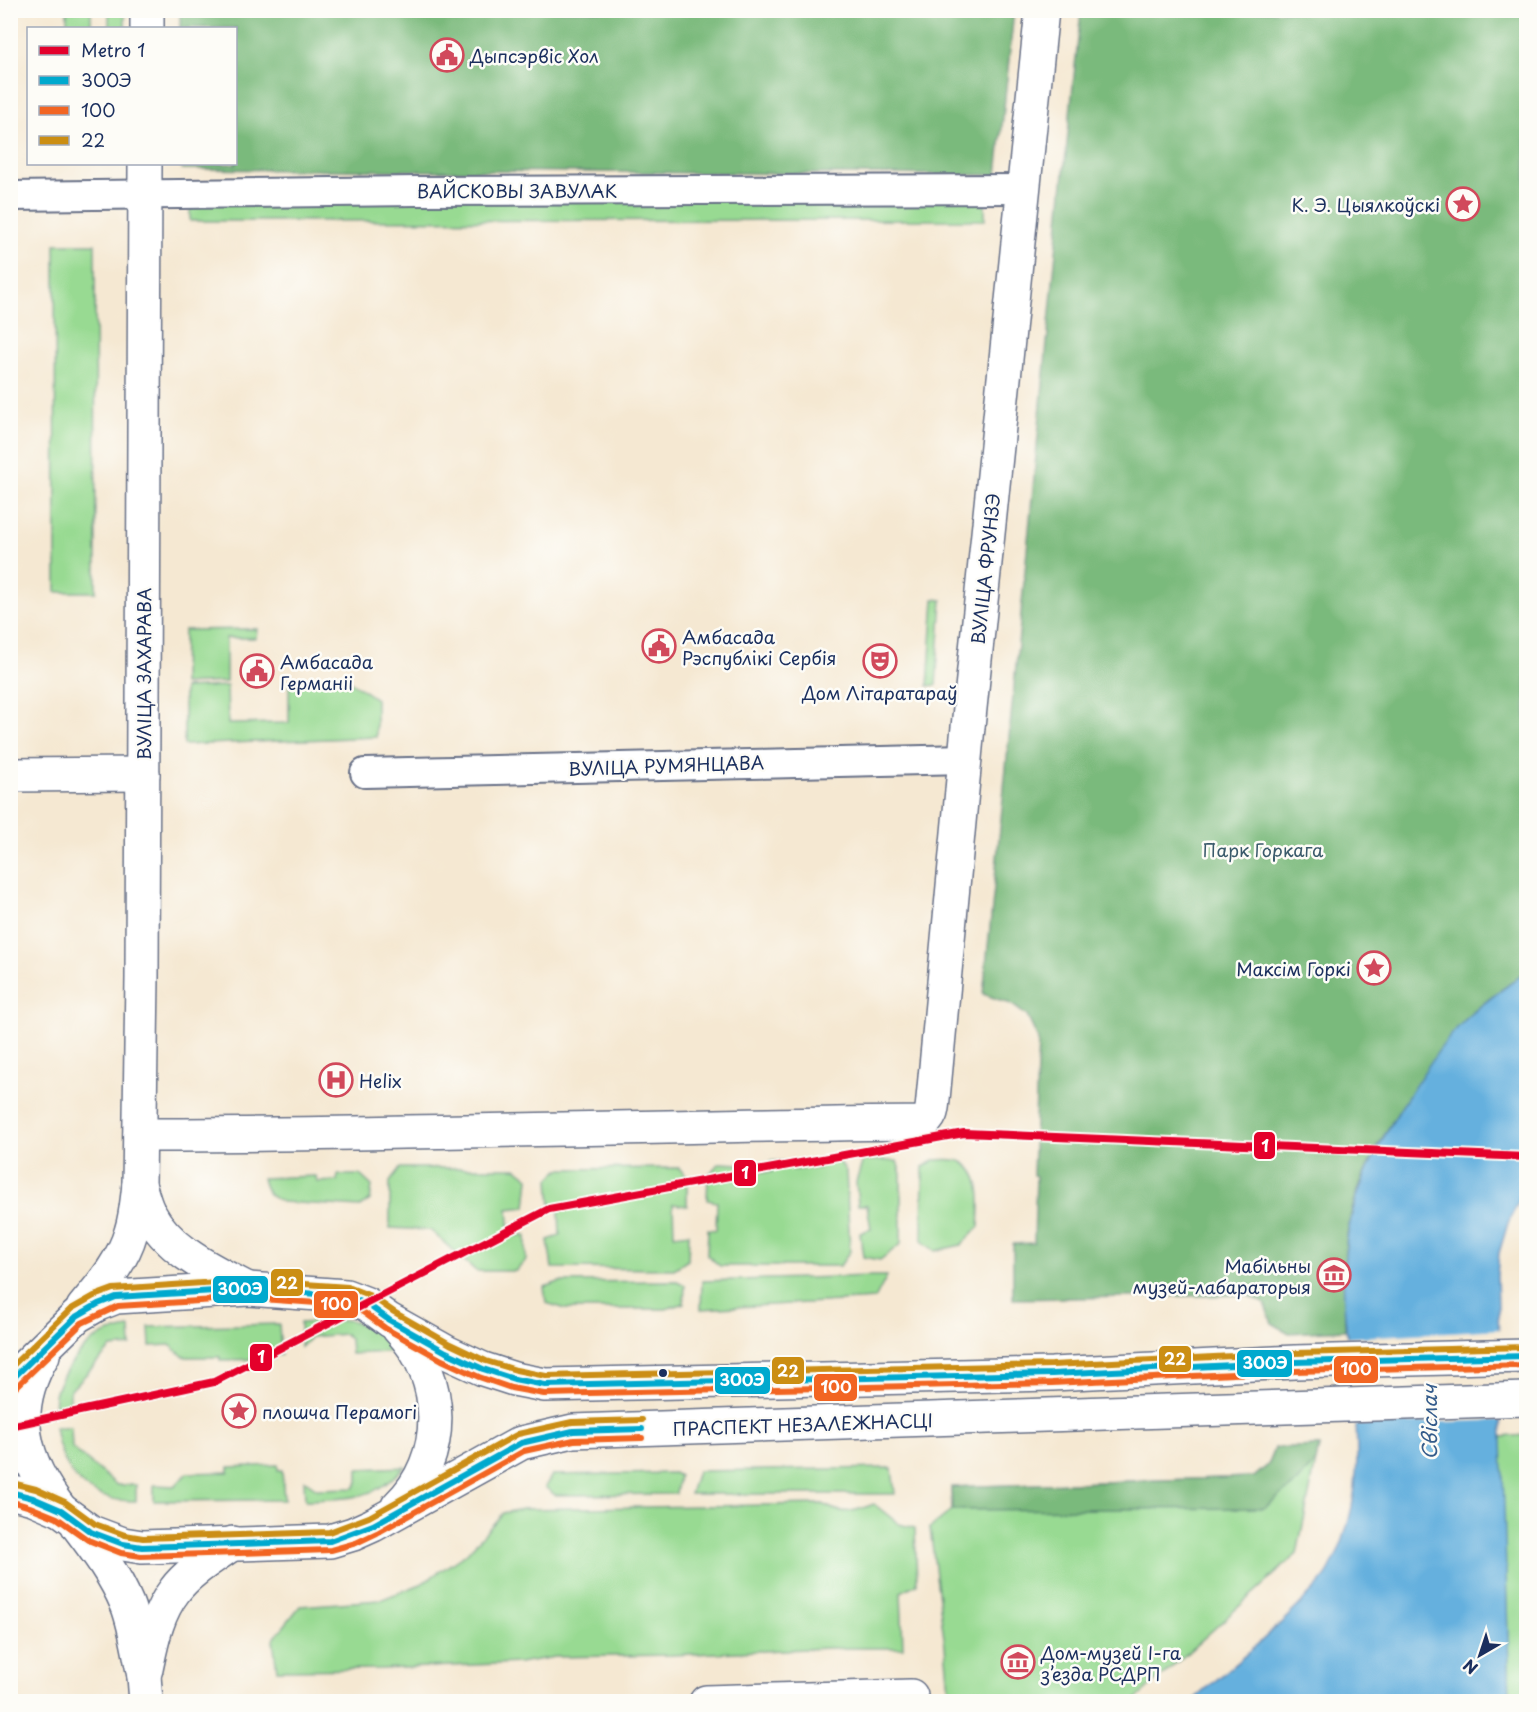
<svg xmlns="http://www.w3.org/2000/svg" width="1537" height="1712" font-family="'Playpen Sans',sans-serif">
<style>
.green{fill:#98da92;stroke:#5a8478;stroke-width:1.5}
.forest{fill:#7aba7c;stroke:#4a746d;stroke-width:1.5}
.water{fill:#65b0de;stroke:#40709e;stroke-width:1.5}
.pier{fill:#f5e8d2}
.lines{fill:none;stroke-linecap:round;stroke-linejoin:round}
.street-casing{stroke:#677087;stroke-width:32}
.secondary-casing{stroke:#677087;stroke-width:36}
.primary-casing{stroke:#677087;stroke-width:36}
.street{stroke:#fff;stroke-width:28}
.secondary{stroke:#fff;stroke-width:33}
.primary{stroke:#fff;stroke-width:33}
.bus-1-casing{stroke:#fdfcf7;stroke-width:10}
.bus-2-casing{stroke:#fdfcf7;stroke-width:10}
.bus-3-casing{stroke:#fdfcf7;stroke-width:10}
.bus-1{stroke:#00a9ce;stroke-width:6}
.bus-2{stroke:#f26522;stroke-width:6}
.bus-3{stroke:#cb8e13;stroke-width:6}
.metro-1-casing{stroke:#fdfcf7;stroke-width:12}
.metro-1{stroke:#e4002b;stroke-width:8}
.bus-dot{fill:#1b2f5e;stroke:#fdfcf7;stroke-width:2}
.labels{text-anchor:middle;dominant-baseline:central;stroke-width:5;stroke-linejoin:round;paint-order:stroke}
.poi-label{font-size:18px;fill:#1b2f5e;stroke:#fdfcf7;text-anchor:start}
.street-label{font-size:18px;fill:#1b2f5e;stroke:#fdfcf7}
.park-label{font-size:18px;fill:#3a5a6b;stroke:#fdfcf7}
.water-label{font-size:20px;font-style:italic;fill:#355c8b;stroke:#fdfcf7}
.line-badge{stroke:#fdfcf7;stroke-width:2}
.badge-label{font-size:16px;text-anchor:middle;font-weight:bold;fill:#fff}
</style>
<rect width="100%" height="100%" fill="#fdfcf7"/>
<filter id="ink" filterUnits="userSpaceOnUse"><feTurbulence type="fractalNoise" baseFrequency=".0167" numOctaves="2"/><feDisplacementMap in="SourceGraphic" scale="12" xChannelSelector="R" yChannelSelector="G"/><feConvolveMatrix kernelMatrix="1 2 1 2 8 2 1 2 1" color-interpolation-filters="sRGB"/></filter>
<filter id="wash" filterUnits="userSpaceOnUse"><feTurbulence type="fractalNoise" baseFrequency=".008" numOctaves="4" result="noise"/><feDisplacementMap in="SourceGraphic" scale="24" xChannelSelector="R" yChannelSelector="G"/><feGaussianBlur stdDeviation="1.35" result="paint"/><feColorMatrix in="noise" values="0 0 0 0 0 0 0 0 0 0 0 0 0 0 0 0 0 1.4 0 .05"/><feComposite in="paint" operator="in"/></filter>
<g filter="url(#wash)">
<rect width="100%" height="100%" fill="#f5e8d2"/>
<g class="green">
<rect x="67" y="11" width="24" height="17"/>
<rect x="109" y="11" width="16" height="17"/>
<polygon points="985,194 985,220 190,221 190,196"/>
<polygon points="55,244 95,244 96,592 56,592"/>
<polygon points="934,599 942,600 936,685 928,686"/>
<polygon points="257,629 256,638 226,638 226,682 183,684 184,630"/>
<polygon points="347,679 376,699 376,737 184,745 184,688 227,686 228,724 289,723 289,682"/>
<polygon points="820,1160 839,1161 846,1171 850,1251 840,1266 720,1266 707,1255 708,1229 716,1230 717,1202 707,1200 708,1175 720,1163 741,1164 744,1172 772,1172 770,1161 791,1162 793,1170 819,1168"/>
<polygon points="863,1160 897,1161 901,1174 901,1244 880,1260 863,1257 860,1233 871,1229 867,1205 858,1205 856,1182"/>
<path d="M934,1160C942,1160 955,1158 962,1162C985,1174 980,1205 979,1227L961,1245L935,1251L922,1241L923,1167Z"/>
<polygon points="400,1168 516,1168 529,1178 526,1207 508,1209 510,1235 526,1235 526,1260 516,1271 476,1271 430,1230 390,1228 390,1182"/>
<polygon points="679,1168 687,1177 687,1206 673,1204 674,1235 689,1233 688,1260 674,1269 552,1268 548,1240 560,1236 559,1210 551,1207 549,1179 559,1169"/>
<path d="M338,1175H360L372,1186L370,1200L360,1207L282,1202C269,1196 265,1192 262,1178L316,1176L317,1182L337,1181Z"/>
<polygon points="872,1276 887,1276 875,1299 701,1309 702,1281"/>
<polygon points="677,1281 685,1285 684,1303 666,1309 566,1309 546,1303 544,1287 559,1282"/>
<polygon points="349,1320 380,1331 402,1351 351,1354 350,1339 345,1334 311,1337 301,1347 300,1323"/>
<polygon points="279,1324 281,1355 274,1355 274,1359 220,1360 220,1357 184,1357 170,1345 150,1346 149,1327"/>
<path d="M130,1328L131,1346L111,1348L70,1391V1410H54C55,1406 54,1400 55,1396C58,1378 82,1345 99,1337C109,1331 119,1330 130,1328Z"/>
<path d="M55,1427H71L72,1448L117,1485H136V1501C87,1502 62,1474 55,1427Z"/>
<polygon points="1526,1435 1526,1701 1510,1701 1501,1437"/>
<polygon points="1319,1446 1297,1554 1134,1701 950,1701 945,1646 930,1528 952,1510 951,1487 1254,1477 1268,1465 1275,1448"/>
<polygon points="278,1465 278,1470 282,1470 284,1500 154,1501 154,1485 175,1486 187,1473 229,1472 229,1467"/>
<path d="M405,1467C398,1473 391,1480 384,1485C361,1501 331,1499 305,1500L304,1480L317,1489L354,1488L358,1482V1469Z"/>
<polygon points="892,1468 895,1494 690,1494 697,1471"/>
<polygon points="674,1473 679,1476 676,1494 555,1495 545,1487 552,1475"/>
<path d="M823,1504C843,1516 853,1512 874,1504L899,1524L915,1528L917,1584L901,1592L903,1648H828L671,1655L555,1657L519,1663L381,1669L277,1670L273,1640L300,1606L380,1600L421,1584L467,1553L503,1513L522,1509Z"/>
</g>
<g class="forest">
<polygon points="180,11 180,10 1014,11 997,175 182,169 181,164 236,164 236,28 180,28"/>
<path d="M1081,11H1526V972C1504,988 1481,1003 1462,1023C1446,1039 1434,1060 1421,1078C1389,1125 1357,1172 1348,1229C1342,1262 1345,1297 1345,1330L1289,1333L1272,1323L1264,1303L1247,1295L1013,1299V1244L1034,1243L1036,1176L1033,1175L1038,1039L1027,1016L1011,1004L983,994C1018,666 1045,338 1081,11Z"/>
<polygon points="1319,1446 1316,1462 1292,1487 1264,1508 952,1510 951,1487 1254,1477 1268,1465 1275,1448"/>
</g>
<path class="water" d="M1526,972V1186L1508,1223L1499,1253L1497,1275L1510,1701L1191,1702C1228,1669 1268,1638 1302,1602C1311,1592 1323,1582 1329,1571C1374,1489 1353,1405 1345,1317C1337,1225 1362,1167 1411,1092C1427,1068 1442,1043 1462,1023C1481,1003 1505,988 1526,972Z"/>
<polygon class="pier" points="1502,1329 1504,1420 1353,1425 1344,1338"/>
</g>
<g filter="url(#ink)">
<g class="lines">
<defs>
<g id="street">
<polyline points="10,196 417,191 1024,189"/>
<polyline points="365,773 966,759"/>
</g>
<g id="secondary">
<polyline points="147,28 147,10"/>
<polyline points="10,775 143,774"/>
<path d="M140,1135C401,1135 662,1125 922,1123C932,1117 932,1110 933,1099L967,737L1042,10"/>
<polyline points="139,1185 142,978 145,164"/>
<polyline points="144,1676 146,1702"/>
<polyline points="706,1702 911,1696 911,1702"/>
</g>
<g id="primary">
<path d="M139,1185C142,1193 144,1203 148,1211C168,1250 209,1269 246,1288"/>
<path d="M83,1308C102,1285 123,1261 131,1232C136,1217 137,1200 139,1185"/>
<path d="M43,1355C9,1412 23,1461 61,1510"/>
<polyline points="10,1381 77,1316 98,1304 116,1297 248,1289 346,1296 367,1304 389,1320 446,1352 483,1369 514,1379 545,1385 1052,1374 1295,1362 1526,1356"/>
<polyline points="10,1492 33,1498 61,1510 91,1532 123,1544 142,1547 330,1541 353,1534 373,1525 521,1443 573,1431 1526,1399"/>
<path d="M398,1506C448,1459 446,1377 399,1329"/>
<path d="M78,1526C97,1551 115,1575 127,1604C136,1627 139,1653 144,1676"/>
<path d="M146,1669C152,1641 157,1613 175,1590C189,1571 214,1557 233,1543"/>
</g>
</defs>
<use href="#street" class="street-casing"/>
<use href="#secondary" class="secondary-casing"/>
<use href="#primary" class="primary-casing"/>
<use href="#street" class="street"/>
<use href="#secondary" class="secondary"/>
<use href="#primary" class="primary"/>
<defs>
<g id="bus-1">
<polyline points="10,1381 77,1316 98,1304 116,1297 248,1289 346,1296 367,1304 389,1320 446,1352 483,1369 514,1379 545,1385 1052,1374 1295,1362 1526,1356"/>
<polyline points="10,1492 33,1498 61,1510 91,1532 123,1544 142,1547 330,1541 373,1525 521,1443 573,1431 642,1429"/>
</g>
<g id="bus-2">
<polyline points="16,1387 82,1323 118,1306 248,1298 344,1305 363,1312 385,1328 442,1360 479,1377 511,1388 544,1394 1052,1383 1295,1371 1526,1365"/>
<polyline points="10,1501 30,1507 57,1518 88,1540 121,1553 141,1556 331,1550 356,1543 377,1533 524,1451 574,1440 642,1438"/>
</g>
<g id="bus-3">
<polyline points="10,1368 71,1309 94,1296 113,1289 247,1280 348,1287 371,1296 394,1312 450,1344 486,1361 516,1370 546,1376 1052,1365 1295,1353 1526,1347"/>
<polyline points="12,1483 36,1489 65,1502 95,1524 125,1535 143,1538 329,1532 369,1517 518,1434 572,1422 642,1420"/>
</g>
</defs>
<use href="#bus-1" class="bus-1-casing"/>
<use href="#bus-2" class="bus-2-casing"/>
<use href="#bus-3" class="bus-3-casing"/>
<use href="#bus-1" class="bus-1"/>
<use href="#bus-2" class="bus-2"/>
<use href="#bus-3" class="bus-3"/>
<defs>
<polyline id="metro-1" points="10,1426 214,1382 549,1209 964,1133 1526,1157"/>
</defs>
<use href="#metro-1" class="metro-1-casing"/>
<use href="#metro-1" class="metro-1"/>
</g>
</g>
<defs>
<symbol id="civic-ring" viewBox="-11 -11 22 22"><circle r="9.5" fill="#fdfcf7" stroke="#d1495b" stroke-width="1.5"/><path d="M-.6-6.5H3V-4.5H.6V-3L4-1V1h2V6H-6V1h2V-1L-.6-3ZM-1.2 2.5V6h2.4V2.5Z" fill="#d1495b"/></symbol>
<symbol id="sight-ring" viewBox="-11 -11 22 22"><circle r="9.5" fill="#fdfcf7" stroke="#d1495b" stroke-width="1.5"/><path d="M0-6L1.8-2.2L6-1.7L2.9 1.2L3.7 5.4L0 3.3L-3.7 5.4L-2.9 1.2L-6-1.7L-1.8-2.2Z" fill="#d1495b"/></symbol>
<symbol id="theatre-ring" viewBox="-11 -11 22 22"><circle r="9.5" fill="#fdfcf7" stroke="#d1495b" stroke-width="1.5"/><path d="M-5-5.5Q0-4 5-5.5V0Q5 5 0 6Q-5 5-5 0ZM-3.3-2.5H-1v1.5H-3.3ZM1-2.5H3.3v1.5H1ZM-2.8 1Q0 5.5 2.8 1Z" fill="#d1495b"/></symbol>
<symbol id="hospital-ring" viewBox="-11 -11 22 22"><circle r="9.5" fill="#fdfcf7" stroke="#d1495b" stroke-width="1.5"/><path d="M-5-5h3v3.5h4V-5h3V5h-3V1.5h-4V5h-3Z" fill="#d1495b"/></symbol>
<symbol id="museum-ring" viewBox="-11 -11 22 22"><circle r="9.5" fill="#fdfcf7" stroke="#d1495b" stroke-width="1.5"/><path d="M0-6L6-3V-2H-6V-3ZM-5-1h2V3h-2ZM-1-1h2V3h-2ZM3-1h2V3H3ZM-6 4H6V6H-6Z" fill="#d1495b"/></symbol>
</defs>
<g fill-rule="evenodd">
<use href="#civic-ring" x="428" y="36" width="38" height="38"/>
<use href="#sight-ring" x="1444" y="185" width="38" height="38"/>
<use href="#civic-ring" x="640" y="627" width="38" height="38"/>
<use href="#theatre-ring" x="861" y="642" width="38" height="38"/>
<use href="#civic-ring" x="238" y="652" width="38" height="38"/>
<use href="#sight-ring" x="1355" y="949" width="38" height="38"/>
<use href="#hospital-ring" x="317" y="1061" width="38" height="38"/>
<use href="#museum-ring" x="1315" y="1256" width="38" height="38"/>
<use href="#sight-ring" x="220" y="1392" width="38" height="38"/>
<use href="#museum-ring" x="999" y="1643" width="38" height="38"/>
</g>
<circle class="bus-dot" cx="663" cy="1373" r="5"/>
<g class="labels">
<g class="poi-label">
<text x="470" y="55">Дыпсэрвіс Хол</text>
<text x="1440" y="204" text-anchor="end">К. Э. Цыялкоўскі</text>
<text x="682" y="636">Амбасада<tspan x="682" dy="21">Рэспублікі Сербія</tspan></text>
<text x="280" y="661">Амбасада<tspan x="280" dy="21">Германіі</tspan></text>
<text x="880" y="692" text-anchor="middle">Дом Літаратараў</text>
<text x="1351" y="968" text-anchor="end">Максім Горкі</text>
<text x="359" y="1080">Helix</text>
<text x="1311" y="1265" text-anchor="end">Мабільны<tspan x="1311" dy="21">музей-лабараторыя</tspan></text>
<text x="262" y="1411">плошча Перамогі</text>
<text x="1041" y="1652">Дом-музей I-га<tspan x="1041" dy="21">зʼезда РСДРП</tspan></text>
</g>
<g class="street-label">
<text x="517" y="190">ВАЙСКОВЫ ЗАВУЛАК</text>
<text transform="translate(985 569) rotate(-84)">ВУЛІЦА ФРУНЗЭ</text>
<text transform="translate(143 674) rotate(-90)">ВУЛІЦА ЗАХАРАВА</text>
<text transform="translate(666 765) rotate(-2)">ВУЛІЦА РУМЯНЦАВА</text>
<text transform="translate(803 1424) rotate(-2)">ПРАСПЕКТ НЕЗАЛЕЖНАСЦІ</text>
</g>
<g class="park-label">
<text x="1263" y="849">Парк Горкага</text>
</g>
<g class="water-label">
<text transform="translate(1429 1422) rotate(-90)">Свіслач</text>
</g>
</g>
<g class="line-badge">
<rect x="1253" y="1131" width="23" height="29" rx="6" fill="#e4002b"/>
<rect x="733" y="1159" width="24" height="28" rx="6" fill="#e4002b"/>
<rect x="270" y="1268" width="34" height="29" rx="6" fill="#cb8e13"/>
<rect x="212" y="1275" width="57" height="29" rx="6" fill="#00a9ce"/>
<rect x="313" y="1290" width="46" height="29" rx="6" fill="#f26522"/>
<rect x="249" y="1343" width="24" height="29" rx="6" fill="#e4002b"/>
<rect x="1158" y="1345" width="34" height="28" rx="6" fill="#cb8e13"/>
<rect x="1236" y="1349" width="57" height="29" rx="6" fill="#00a9ce"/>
<rect x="1333" y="1355" width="46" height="29" rx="6" fill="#f26522"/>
<rect x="771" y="1356" width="34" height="29" rx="6" fill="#cb8e13"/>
<rect x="714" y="1366" width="57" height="29" rx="6" fill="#00a9ce"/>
<rect x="813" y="1373" width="45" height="29" rx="6" fill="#f26522"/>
</g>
<g class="badge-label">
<text x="1265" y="1152">1</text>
<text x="745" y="1179">1</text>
<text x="287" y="1289">22</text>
<text x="240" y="1295">300Э</text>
<text x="336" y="1310">100</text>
<text x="261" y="1363">1</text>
<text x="1175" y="1365">22</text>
<text x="1265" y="1369">300Э</text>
<text x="1356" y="1375">100</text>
<text x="788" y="1377">22</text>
<text x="742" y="1386">300Э</text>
<text x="836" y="1393">100</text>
</g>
<rect width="1537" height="1712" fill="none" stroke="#fdfcf7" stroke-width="36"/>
<rect x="27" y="27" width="210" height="138" fill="#fdfcf7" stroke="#a3aaba" stroke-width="1.5"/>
<rect x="39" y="46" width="30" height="9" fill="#e4002b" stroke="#a3aaba" stroke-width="1.5"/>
<text x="81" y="57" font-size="18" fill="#1b2f5e">Metro 1</text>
<rect x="39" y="76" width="30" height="9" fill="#00a9ce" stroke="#a3aaba" stroke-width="1.5"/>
<text x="81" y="87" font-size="18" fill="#1b2f5e">300Э</text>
<rect x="39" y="106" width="30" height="9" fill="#f26522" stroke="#a3aaba" stroke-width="1.5"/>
<text x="81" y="117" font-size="18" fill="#1b2f5e">100</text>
<rect x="39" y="136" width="30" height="9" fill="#cb8e13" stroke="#a3aaba" stroke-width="1.5"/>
<text x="81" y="147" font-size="18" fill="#1b2f5e">22</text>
<g transform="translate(1480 1655) rotate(219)" stroke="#fdfcf7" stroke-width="4.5" paint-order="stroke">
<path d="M0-4.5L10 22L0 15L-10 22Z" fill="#1b2f5e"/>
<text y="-9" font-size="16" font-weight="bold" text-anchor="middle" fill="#1b2f5e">N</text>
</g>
</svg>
